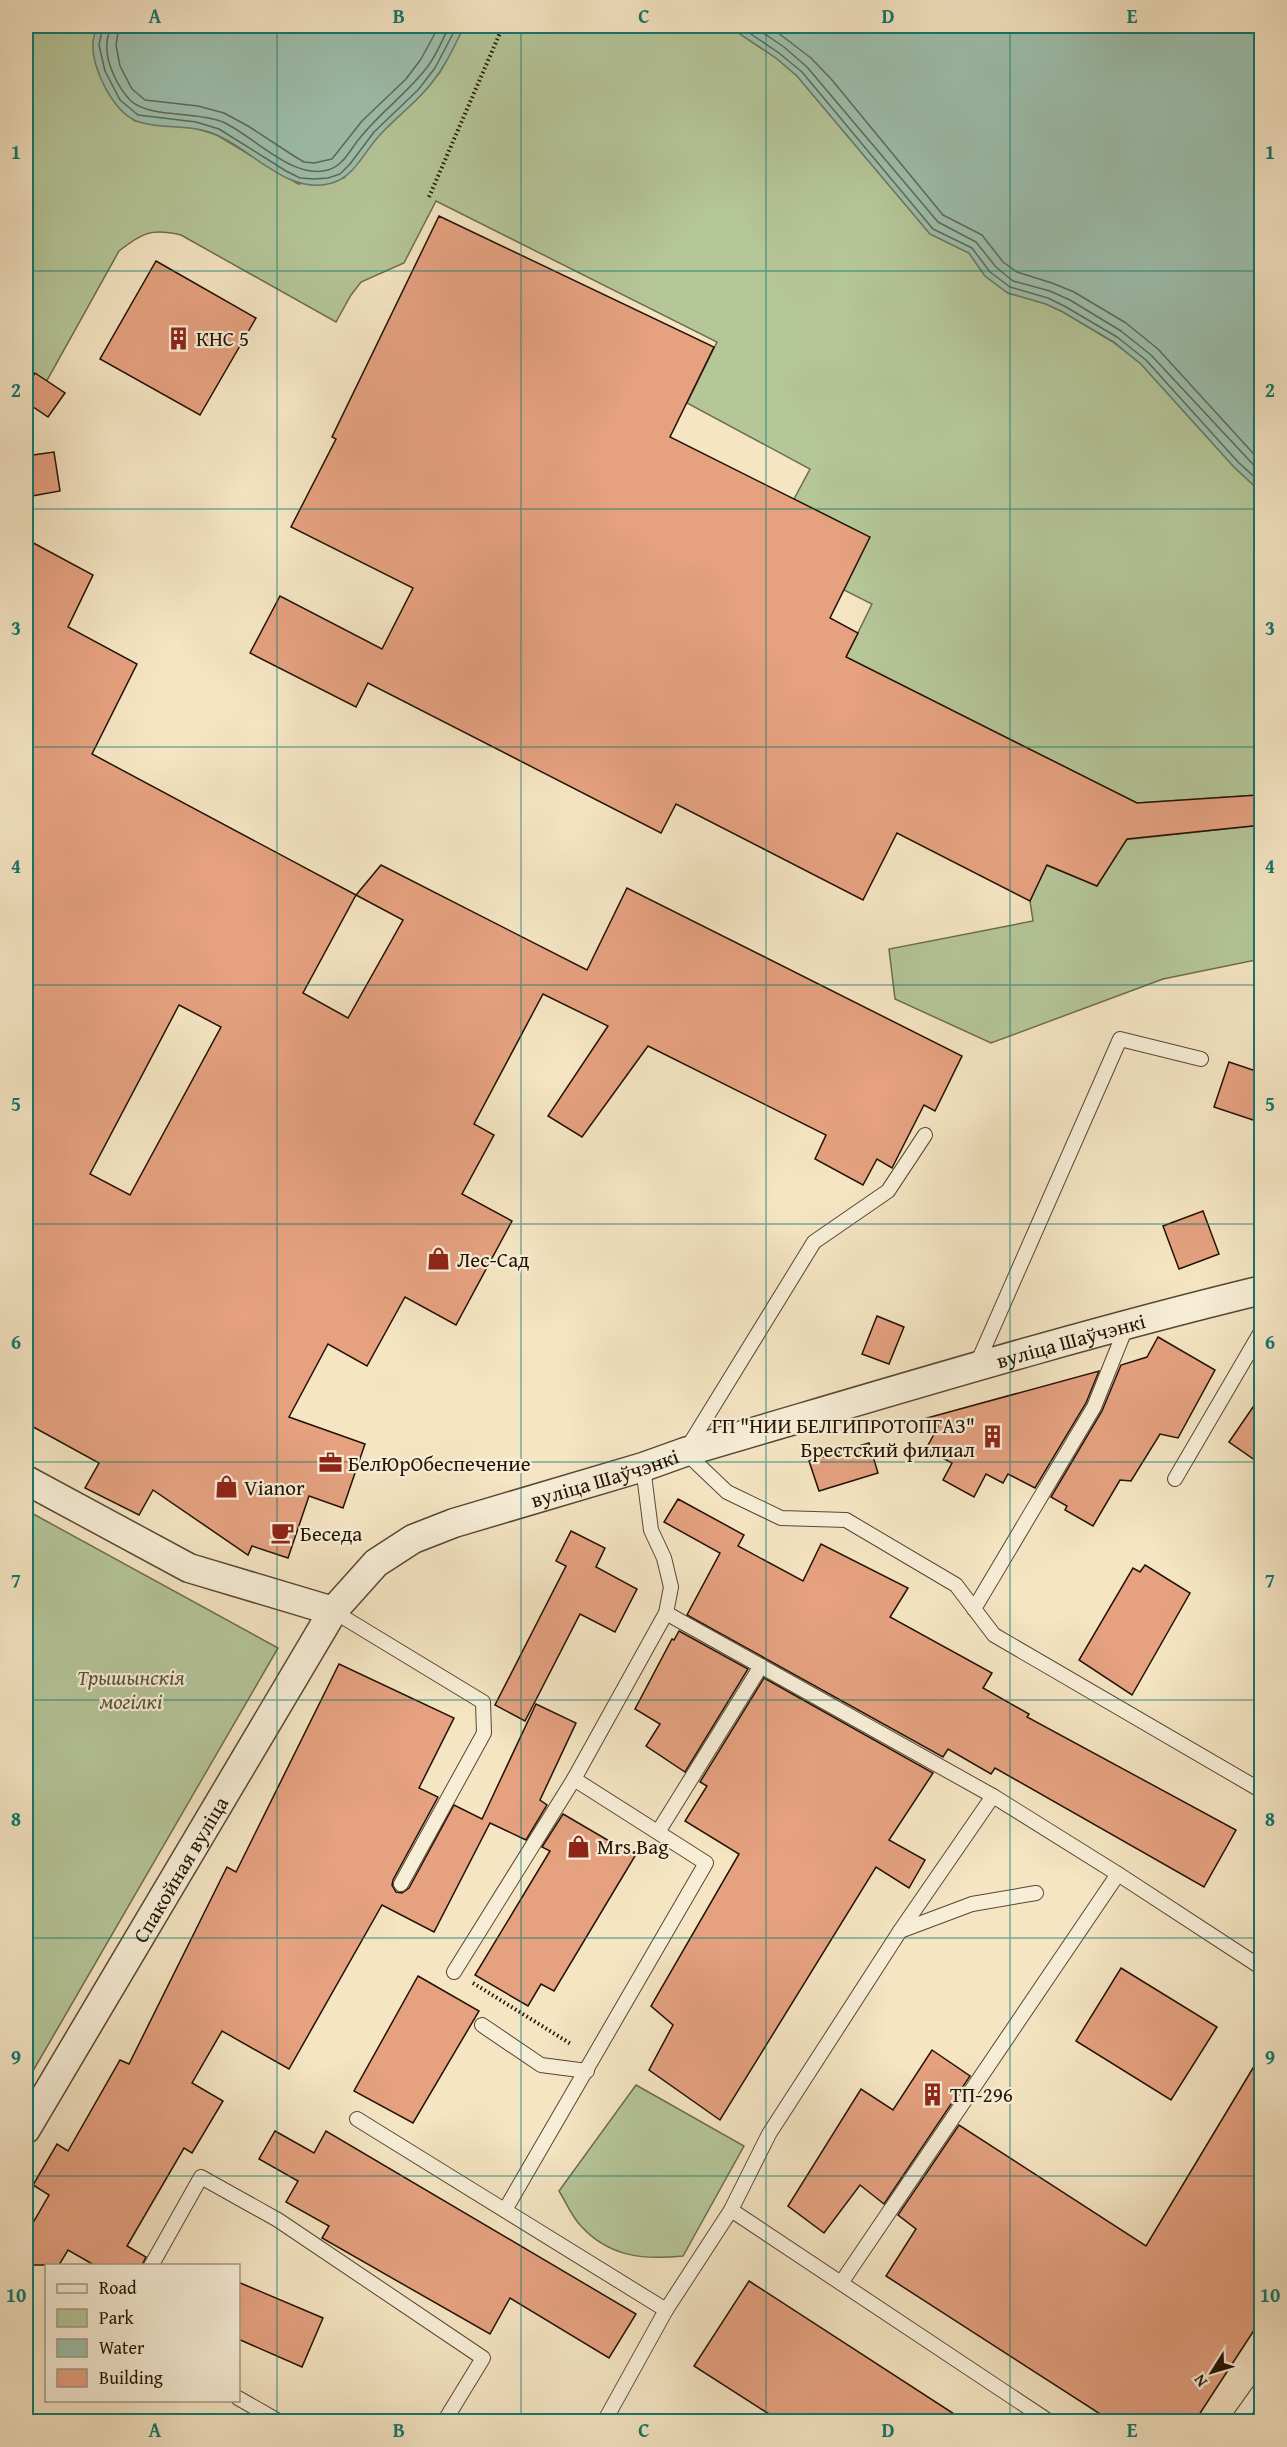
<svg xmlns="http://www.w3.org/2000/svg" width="1287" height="2447" font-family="'Gentium Book Plus',serif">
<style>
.green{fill:#b5c699;stroke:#6c6c4e;stroke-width:1.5}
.water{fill:#9dc0ae;stroke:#6c7a6a;stroke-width:1.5}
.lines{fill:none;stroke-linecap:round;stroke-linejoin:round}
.shore{stroke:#606958;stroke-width:1.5}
.building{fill:#e5a180;stroke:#221203;stroke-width:1.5;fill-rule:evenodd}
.lane-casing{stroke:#574733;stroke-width:16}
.street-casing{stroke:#574733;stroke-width:31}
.path{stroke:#221203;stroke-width:4;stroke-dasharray:1.5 3;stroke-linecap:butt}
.lane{stroke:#f8eed8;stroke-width:14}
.street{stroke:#f8eed8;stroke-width:28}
.grid{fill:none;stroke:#0f766e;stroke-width:1.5;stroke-opacity:0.55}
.labels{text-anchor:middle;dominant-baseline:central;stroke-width:4.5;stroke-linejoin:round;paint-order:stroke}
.poi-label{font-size:21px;fill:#221203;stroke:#f8eed8;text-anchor:start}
.street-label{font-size:21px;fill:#221203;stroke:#f8eed8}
.park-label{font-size:21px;font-style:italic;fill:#555138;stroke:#f8eed8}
.neatline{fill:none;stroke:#0f766e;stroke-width:2}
.grid-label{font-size:20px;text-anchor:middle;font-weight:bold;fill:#0f766e}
</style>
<rect width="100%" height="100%" fill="#f5e5c3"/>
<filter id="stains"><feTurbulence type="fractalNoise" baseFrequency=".00333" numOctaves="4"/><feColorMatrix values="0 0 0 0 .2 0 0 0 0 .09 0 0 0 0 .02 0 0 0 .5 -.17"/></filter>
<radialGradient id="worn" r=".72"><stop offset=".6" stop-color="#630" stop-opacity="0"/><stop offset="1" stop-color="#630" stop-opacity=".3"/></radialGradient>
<g class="green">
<path d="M26,26H97L93,44L124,112L135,121L195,128L217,135L298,184L344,178L378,136L422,94L440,72L464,26H728L776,58L797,76L930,234L969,253L985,276L1008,293L1046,304L1063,312L1113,342L1141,364L1234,467L1261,492V822L1258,795L1137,803L846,657L872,604L844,590L794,499L810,469L687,403L717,342L436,201L404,263L361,282L351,295L336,322L181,235C151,228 142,233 119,251L26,418Z"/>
<polygon points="1261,825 1261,959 1163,979 991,1043 895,999 889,949 1033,921 1030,901 1046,865 1097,886 1123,840"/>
<polygon points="26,1510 278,1648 26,2083"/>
<path d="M636,2085L744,2146L683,2256C644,2260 609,2257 581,2226C572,2217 566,2202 559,2191Z"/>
</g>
<g class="water">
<path d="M97,26H464C453,50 441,75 421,95C408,109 392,121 379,136C364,152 355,176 332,183C290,196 254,152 219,136C193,123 164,130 139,122C114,114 91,68 93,43C93,37 96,31 97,26Z"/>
<polygon points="728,26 1261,26 1261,492 1234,467 1141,364 1114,342 1063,312 1046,304 1008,293 985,276 969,253 930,234 797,76 776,58"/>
</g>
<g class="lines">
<g class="shore">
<polyline points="103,26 99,45 105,71 120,100 138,115 196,122 219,129 286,171 300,178 314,179 328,178 340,174 350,164 374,132 418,90 435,68 457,26"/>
<path d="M110,26C110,32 107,37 107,43C105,62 118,88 131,101C150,118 196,111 223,122C254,136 292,180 328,170C343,166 350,150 359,139C380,112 408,93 428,66C437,54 443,39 449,26"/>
<polyline points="119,26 116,45 120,66 132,89 145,100 198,106 224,113 248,126 294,156 304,162 314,163 332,159 362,121 406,79 421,59 439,26"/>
<polyline points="739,26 779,53 802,72 933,229 972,248 990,272 1010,287 1048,298 1066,307 1117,337 1146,360 1238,462 1262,484"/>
<polyline points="753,26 784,47 807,67 938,222 976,242 996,267 1013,281 1050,291 1070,300 1121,331 1151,355 1262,474"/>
<polyline points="769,26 811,58 832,80 943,215 982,235 1003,262 1017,272 1052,283 1074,292 1126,323 1158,349 1262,463"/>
</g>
</g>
<g class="building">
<polygon points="439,216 714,347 670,437 870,537 830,618 858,633 846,657 1137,803 1258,795 1262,825 1127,839 1097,886 1047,865 1030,901 897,833 863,900 676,804 661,833 368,683 356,707 250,653 280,596 382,649 413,588 291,527 336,439 332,437"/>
<polygon points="156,261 256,318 200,415 100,359"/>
<polygon points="35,373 65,393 48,417 26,402 26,386"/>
<polygon points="54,452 60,491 26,497 26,456"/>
<path d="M26,539L93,575L68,627L137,664L92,754L356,895L381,865L587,970L627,888L962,1056L935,1111L924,1105L892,1168L877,1159L863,1185L815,1159L826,1135L648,1046L582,1137L548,1116L608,1026L543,994L474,1124L494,1135L462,1194L512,1221L456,1325L405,1297L367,1366L328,1344L289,1417L365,1444L343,1508L309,1496L288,1558L252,1546L248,1555L153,1490L139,1515L85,1488L99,1463L26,1423ZM356,895L403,920L348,1018L303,993ZM179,1005L221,1027L130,1195L90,1174Z"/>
<polygon points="1229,1062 1262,1073 1262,1123 1214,1107"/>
<polygon points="1203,1211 1219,1254 1179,1269 1163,1226"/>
<polygon points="877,1316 904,1327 889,1364 862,1354"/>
<polygon points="1158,1337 1215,1370 1178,1438 1160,1434 1131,1481 1120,1480 1093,1526 1065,1510 1067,1506 1051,1497 1102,1411 1121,1365 1147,1357"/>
<polygon points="1099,1371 1086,1403 1035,1488 1008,1474 1003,1483 986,1474 974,1497 943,1480 952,1463 926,1449 939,1425 927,1418"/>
<polygon points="1262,1394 1262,1465 1229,1442"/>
<polygon points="869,1443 878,1473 819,1491 809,1461"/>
<polygon points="678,1499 744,1535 738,1546 803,1581 821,1544 908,1588 890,1617 992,1673 983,1688 1029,1714 1027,1717 1236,1830 1204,1887 995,1768 991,1774 948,1749 943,1757 687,1615 720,1553 664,1522"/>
<polygon points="571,1531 605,1548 596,1567 637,1589 615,1632 580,1614 525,1721 495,1705 566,1566 556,1561"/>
<polygon points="1145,1565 1190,1593 1132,1695 1079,1660 1133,1568 1140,1572"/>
<polygon points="679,1631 748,1669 685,1772 646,1746 660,1724 635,1709 672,1639 674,1640"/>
<polygon points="339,1664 454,1718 419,1788 438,1797 393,1880 392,1885 396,1892 402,1893 409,1888 454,1805 482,1819 536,1704 576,1723 540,1800 547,1805 526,1840 490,1823 434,1932 382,1905 289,2069 222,2031 192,2083 223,2101 192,2153 184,2148 127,2246 146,2257 142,2265 94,2265 68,2250 59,2265 26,2265 26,2235 49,2195 33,2185 57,2144 68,2151 120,2060 129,2064 227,1867 236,1872"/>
<polygon points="764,1678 933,1773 889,1840 925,1860 909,1888 876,1867 720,2120 649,2070 673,2025 651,2006 739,1854 685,1821 707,1786 700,1782"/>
<polygon points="563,1814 635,1856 554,1991 541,1984 528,2006 475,1975 550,1851 542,1847"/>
<polygon points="1121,1968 1217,2027 1171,2100 1076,2041"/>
<polygon points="418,1976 479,2011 413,2123 354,2091"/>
<polygon points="932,2050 970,2076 884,2204 860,2185 824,2233 788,2206 861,2089 893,2110"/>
<polygon points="1262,2053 1262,2318 1195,2421 1111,2421 886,2276 916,2229 898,2215 959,2125 1146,2246"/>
<polygon points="275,2131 314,2153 326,2131 636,2314 609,2358 510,2298 490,2334 322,2238 329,2226 286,2202 298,2181 259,2159"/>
<polygon points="749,2281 965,2421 780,2421 694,2366"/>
<polygon points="238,2282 323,2318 302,2367 238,2339"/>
</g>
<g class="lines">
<defs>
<g id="lane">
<polyline points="925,1135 888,1191 814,1242 685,1452 727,1492 781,1518 846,1520 956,1585 994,1635 1262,1791"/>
<polyline points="976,1366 1120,1039 1201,1059"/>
<polyline points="1175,1479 1262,1330"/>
<polyline points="974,1609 1094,1407 1127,1325"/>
<polyline points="333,1611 483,1702 484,1733 401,1884"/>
<polyline points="666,1613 993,1796"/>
<polyline points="658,1832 761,1666"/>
<polyline points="900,1931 993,1796 1118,1874 1262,1968"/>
<polyline points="454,1972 574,1779"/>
<polyline points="482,2025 541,2065 587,2071"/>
<polyline points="357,2119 666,2310"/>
<polyline points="505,2210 706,1863 574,1779 666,1613 671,1587 664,1558 651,1530 643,1467"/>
<polyline points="731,2210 1050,2422"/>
<polyline points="151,2266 201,2177 278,2220 483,2358 444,2422"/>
<polyline points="841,2283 1118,1874"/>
<polyline points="238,2398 280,2422"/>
<polyline points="604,2422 666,2310 731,2210 769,2134 900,1931 972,1904 1036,1893"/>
<polyline points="1237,2422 1262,2387"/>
</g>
<g id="street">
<polyline points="26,1480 189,1568 333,1611"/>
<path id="s1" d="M26,2129L333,1611L376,1563L413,1539L454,1523L643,1467L685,1452C877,1396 1068,1337 1262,1290"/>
</g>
</defs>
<use href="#lane" class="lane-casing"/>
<use href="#street" class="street-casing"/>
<g class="path">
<polyline points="429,197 503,26"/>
<polyline points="473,1983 571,2044"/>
</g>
<use href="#lane" class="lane"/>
<use href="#street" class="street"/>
</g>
<path class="grid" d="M277,26V2422M521,26V2422M766,26V2422M1010,26V2422M26,271H1262M26,509H1262M26,747H1262M26,985H1262M26,1224H1262M26,1462H1262M26,1700H1262M26,1938H1262M26,2176H1262"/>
<defs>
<symbol id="building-bare" viewBox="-9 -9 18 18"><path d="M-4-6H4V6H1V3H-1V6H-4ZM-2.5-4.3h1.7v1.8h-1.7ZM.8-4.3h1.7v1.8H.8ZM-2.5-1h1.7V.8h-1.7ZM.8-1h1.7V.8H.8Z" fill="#8f2418" stroke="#f8eed8" stroke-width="2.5" paint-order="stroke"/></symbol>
<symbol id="shop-bare" viewBox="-9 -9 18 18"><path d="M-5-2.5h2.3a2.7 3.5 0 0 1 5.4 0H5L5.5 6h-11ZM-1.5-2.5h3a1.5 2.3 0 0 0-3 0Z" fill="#8f2418" stroke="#f8eed8" stroke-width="2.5" paint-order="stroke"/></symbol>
<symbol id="office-bare" viewBox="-9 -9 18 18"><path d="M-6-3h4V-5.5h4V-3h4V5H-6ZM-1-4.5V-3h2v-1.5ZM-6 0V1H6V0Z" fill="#8f2418" stroke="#f8eed8" stroke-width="2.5" paint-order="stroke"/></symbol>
<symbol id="cafe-bare" viewBox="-9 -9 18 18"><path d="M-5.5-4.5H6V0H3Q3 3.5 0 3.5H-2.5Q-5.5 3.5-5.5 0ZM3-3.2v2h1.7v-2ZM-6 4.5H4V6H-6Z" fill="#8f2418" stroke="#f8eed8" stroke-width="2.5" paint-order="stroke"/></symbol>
</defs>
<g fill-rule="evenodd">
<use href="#building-bare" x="162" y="322" width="33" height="33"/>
<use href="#shop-bare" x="422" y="1242" width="33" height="33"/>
<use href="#building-bare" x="976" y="1420" width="33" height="33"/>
<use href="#office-bare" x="314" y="1446" width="33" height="33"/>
<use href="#shop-bare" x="210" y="1470" width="33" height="33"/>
<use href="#cafe-bare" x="266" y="1516" width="33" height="33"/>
<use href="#shop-bare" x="562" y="1830" width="33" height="33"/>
<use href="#building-bare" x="916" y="2078" width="33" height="33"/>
</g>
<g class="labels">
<g class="poi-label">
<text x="196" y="338">КНС 5</text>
<text x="457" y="1259">Лес-Сад</text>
<text x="975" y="1425" text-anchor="end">ГП "НИИ БЕЛГИПРОТОПГАЗ"<tspan x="975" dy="24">Брестский филиал</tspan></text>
<text x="348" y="1463">БелЮрОбеспечение</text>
<text x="244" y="1487">Vianor</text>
<text x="300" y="1533">Беседа</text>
<text x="597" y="1846">Mrs.Bag</text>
<text x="950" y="2094">ТП-296</text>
</g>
<g class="street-label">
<text stroke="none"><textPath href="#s1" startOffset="1398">вуліца Шаўчэнкі</textPath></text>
<text stroke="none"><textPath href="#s1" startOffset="912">вуліца Шаўчэнкі</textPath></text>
<text stroke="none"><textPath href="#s1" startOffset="302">Спакойная вуліца</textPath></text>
</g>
<g class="park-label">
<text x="131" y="1677">Трышынскія<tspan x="131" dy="24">могілкі</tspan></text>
</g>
</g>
<rect width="1287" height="2447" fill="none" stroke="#f5e5c3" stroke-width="66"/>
<rect x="45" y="2264" width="195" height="138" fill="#f8eed8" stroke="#a29683" stroke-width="1.5"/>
<rect x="57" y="2284" width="30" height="9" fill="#f8eed8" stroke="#a29683" stroke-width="1.5"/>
<text x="99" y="2294" font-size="18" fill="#221203">Road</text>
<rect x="57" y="2309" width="30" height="18" fill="#b5c699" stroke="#a29683" stroke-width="1.5"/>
<text x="99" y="2324" font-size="18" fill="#221203">Park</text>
<rect x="57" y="2339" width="30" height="18" fill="#9dc0ae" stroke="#a29683" stroke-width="1.5"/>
<text x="99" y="2354" font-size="18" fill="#221203">Water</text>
<rect x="57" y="2369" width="30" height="18" fill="#e5a180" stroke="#a29683" stroke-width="1.5"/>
<text x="99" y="2384" font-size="18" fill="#221203">Building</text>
<g transform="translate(1212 2372) rotate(233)" stroke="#f8eed8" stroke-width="4.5" paint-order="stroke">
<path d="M0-4.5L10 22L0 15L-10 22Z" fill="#221203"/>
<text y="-9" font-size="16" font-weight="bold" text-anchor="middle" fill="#221203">N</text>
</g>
<rect x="33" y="33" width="1221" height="2381" class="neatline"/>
<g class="grid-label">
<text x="155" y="23">A</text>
<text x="399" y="23">B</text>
<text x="644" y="23">C</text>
<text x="888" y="23">D</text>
<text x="1132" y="23">E</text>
<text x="16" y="159">1</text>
<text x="1270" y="159">1</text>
<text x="16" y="397">2</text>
<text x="1270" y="397">2</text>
<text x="16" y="635">3</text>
<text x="1270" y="635">3</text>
<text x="16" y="873">4</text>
<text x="1270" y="873">4</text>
<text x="16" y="1111">5</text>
<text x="1270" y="1111">5</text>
<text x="16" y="1349">6</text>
<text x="1270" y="1349">6</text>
<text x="16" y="1587">7</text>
<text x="1270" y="1587">7</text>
<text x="16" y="1826">8</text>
<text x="1270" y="1826">8</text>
<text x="16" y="2064">9</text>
<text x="1270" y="2064">9</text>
<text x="16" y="2302">10</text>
<text x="1270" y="2302">10</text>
<text x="155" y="2437">A</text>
<text x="399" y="2437">B</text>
<text x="644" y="2437">C</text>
<text x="888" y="2437">D</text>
<text x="1132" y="2437">E</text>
</g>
<rect width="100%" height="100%" filter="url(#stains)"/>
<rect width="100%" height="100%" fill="url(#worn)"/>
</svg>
